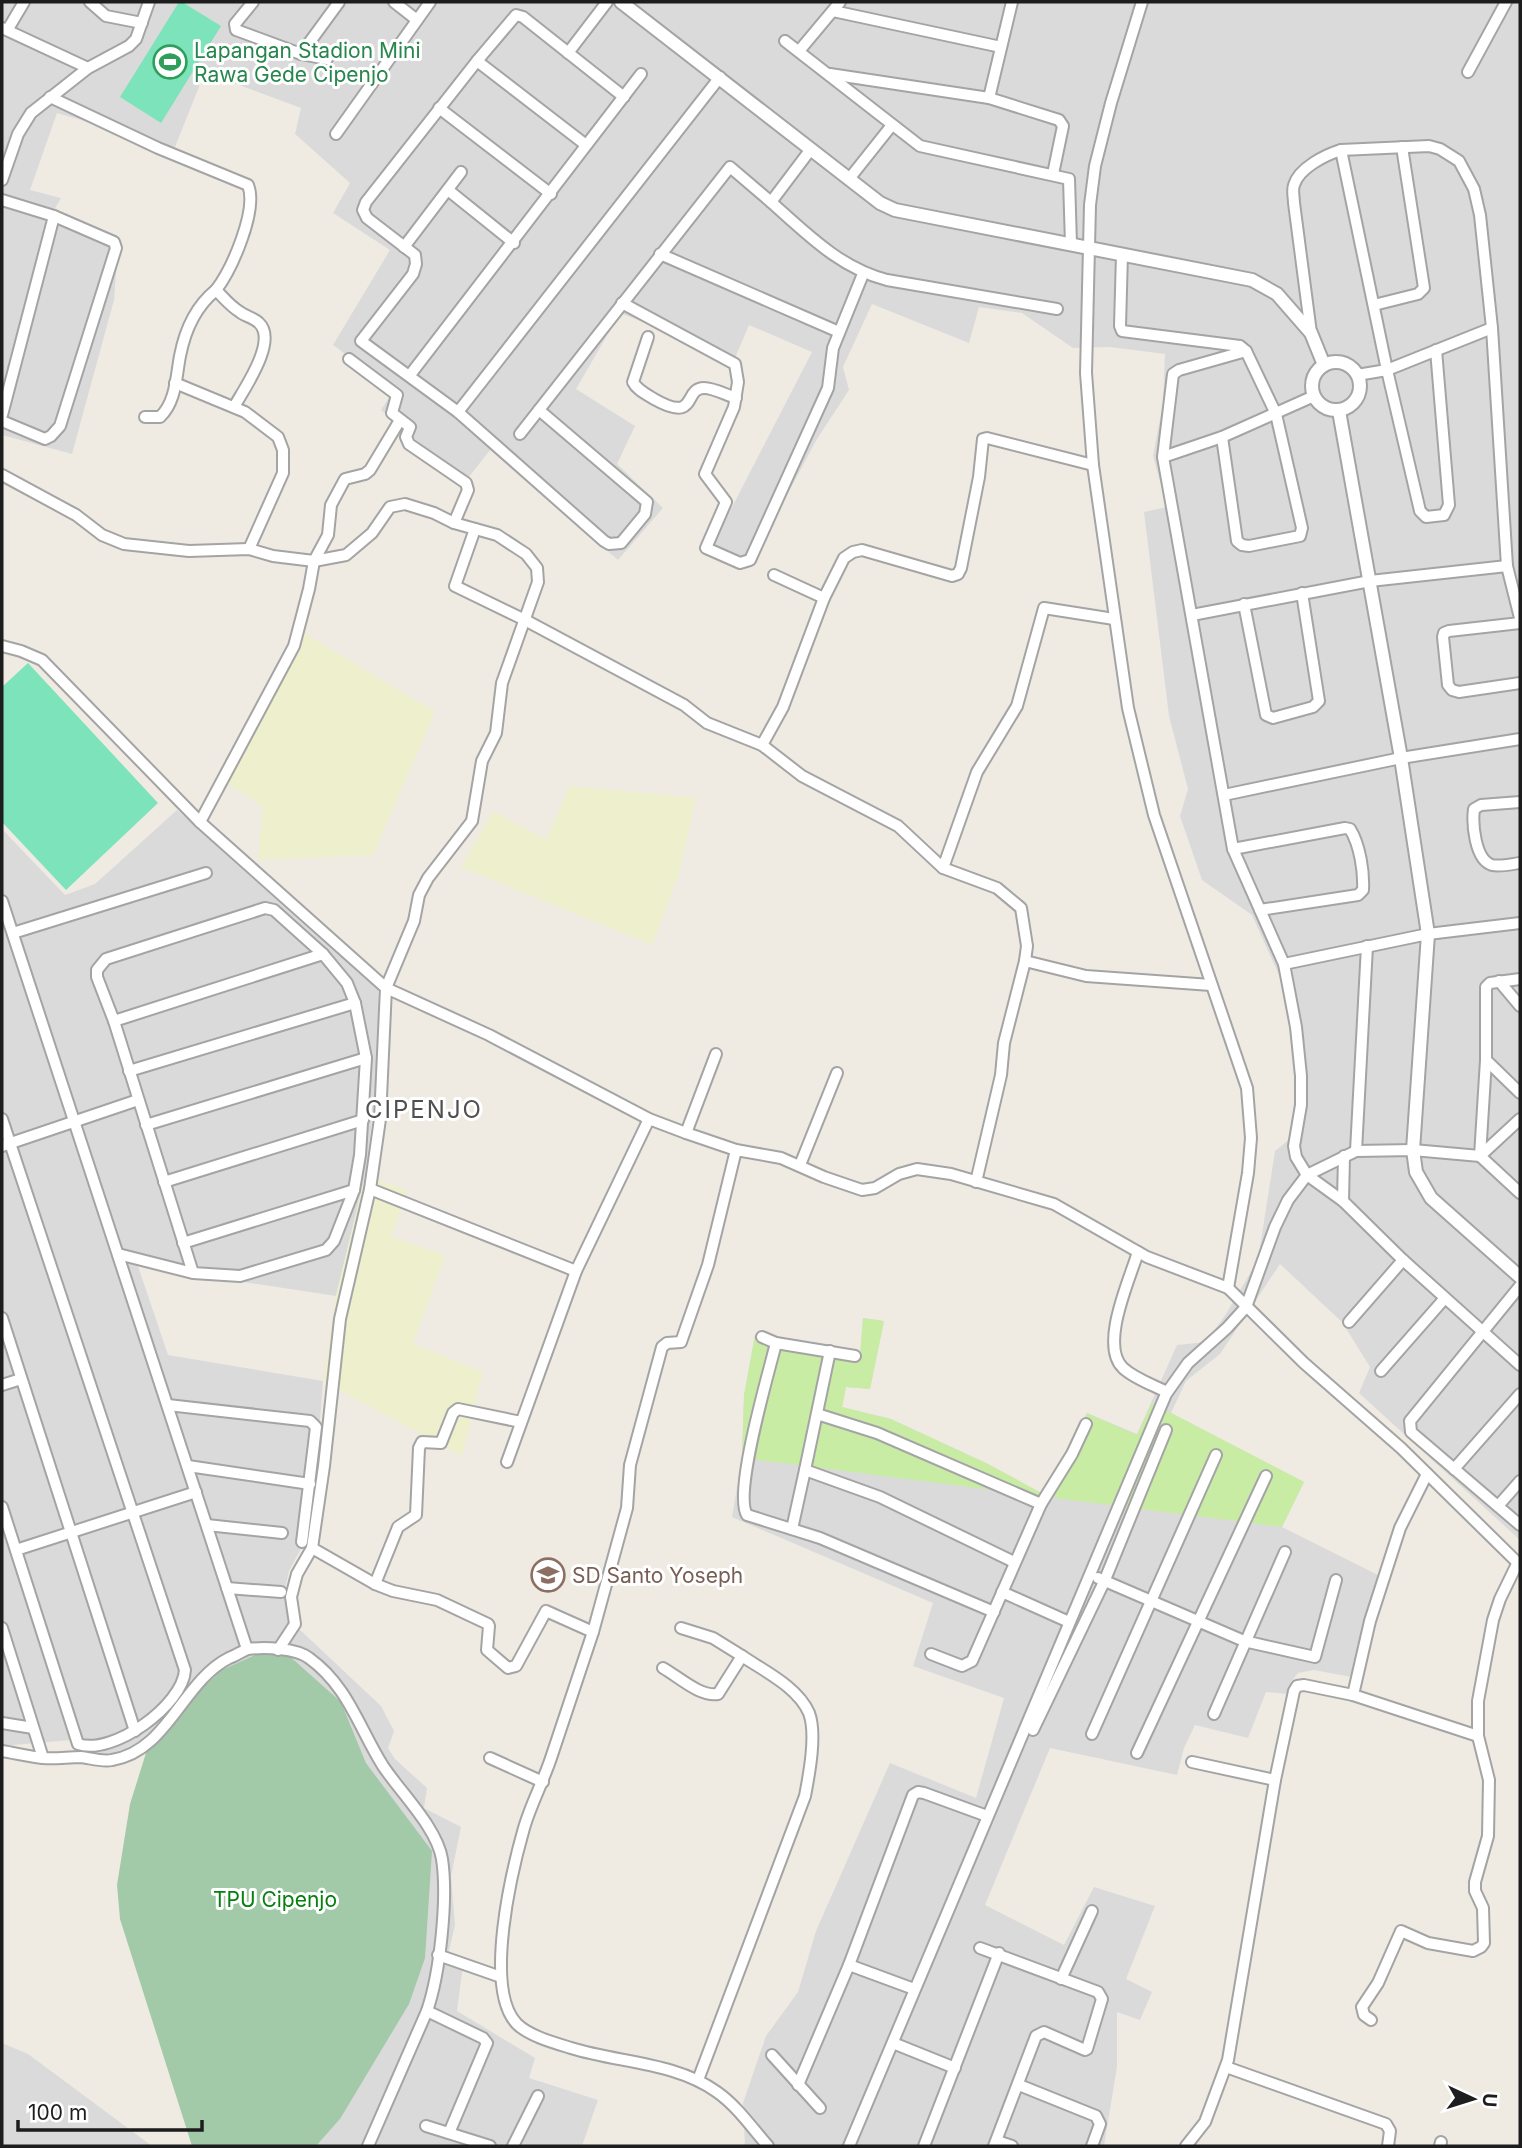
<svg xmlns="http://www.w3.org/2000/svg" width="1522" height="2148" font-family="Inter,sans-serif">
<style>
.residential{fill:#dbdada}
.farmland{fill:#edefcd}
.grass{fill:#c9eca5}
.cemetery{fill:#a2c9a8}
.pitch{fill:#7ce3ba}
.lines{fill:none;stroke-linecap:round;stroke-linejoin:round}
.minor-casing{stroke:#a4a4a4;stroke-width:14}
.tertiary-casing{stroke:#a4a4a4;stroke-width:16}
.minor{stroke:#fff;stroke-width:10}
.tertiary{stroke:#fff;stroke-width:12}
.labels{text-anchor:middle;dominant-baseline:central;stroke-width:6;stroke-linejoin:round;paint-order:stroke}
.leisure-label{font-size:21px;fill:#27864d;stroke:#fff;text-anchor:start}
.education-label{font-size:21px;fill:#785e54;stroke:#fff;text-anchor:start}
.park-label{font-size:21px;fill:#06810f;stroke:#fff}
.quarter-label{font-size:24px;letter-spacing:2px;fill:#505050;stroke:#fff}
</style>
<rect width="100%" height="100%" fill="#efebe3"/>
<g class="residential">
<polygon points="2,2 1520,2 1520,1540 1359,1393 1370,1367 1342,1322 1280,1264 1220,1354 1186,1381 1171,1413 1304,1482 1282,1527 1384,1578 1357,1678 1314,1670 1298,1673 1291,1682 1288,1694 1266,1692 1248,1738 1195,1725 1184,1748 1177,1775 1050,1748 985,1905 1064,1945 1094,1887 1155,1906 1126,1979 1152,1992 1140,2020 1117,2012 1117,2067 1104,2146 745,2146 743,2103 766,2036 798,1992 816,1931 890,1763 976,1798 1004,1698 913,1666 933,1603 732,1517 742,1458 744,1395 755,1335 860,1356 863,1318 884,1321 870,1389 846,1387 842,1407 891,1419 988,1464 1043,1494 1087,1413 1137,1434 1177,1345 1206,1342 1226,1314 1258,1260 1275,1151 1291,1138 1299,1106 1297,1040 1284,986 1252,915 1202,880 1180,816 1188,789 1169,716 1144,512 1167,507 1153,456 1163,403 1165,354 1110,347 1073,348 1022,313 979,307 969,343 872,304 843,367 849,390 817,439 751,562 712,546 812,352 749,325 735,358 620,313 576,389 635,426 617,464 663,508 618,560 490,450 465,482 381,410 394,390 333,345 390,250 333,213 350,183 295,134 301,108 205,72 175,147 57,113 30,190 61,198 50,217 118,246 114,300 72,454 2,435"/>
<polygon points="177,810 378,987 381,1050 365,1176 336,1296 138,1266 168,1355 323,1381 314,1500 305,1541 289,1571 284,1593 298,1628 381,1706 394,1731 388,1748 395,1759 427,1788 424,1808 461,1827 451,1876 455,1925 447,1959 463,1965 457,2011 535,2058 529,2078 598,2100 582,2146 316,2146 340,2119 432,1852 366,1763 341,1702 183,1706 146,1753 90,1760 71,1740 2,1746 2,829 65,895 95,884"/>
<polygon points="2,2043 28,2054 152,2146 2,2146"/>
</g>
<g class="farmland">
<polygon points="304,633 435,712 373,855 258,860 263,806 222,780"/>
<polygon points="570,786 696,798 679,873 652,945 461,867 493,811 546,840"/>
<polygon points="365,1176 407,1190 391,1237 445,1255 413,1344 483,1372 462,1456 323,1381 336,1296"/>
</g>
<polygon class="grass" points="863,1318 884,1321 870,1389 846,1387 842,1407 891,1419 988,1464 1043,1494 1087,1413 1137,1435 1152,1403 1304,1482 1282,1527 742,1458 744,1395 755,1335 860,1356"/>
<polygon class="cemetery" points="277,1645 341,1702 366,1763 432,1851 425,1958 409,2004 340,2119 316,2146 192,2146 120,1919 117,1885 130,1804 146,1753 183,1706 222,1670"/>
<g class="pitch">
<polygon points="179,2 182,2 221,26 161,123 120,97"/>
<polygon points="28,663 158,803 66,890 2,822 2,687"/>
</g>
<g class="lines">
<defs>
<g id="minor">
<polyline points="90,2 106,16 142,23"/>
<polyline points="253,2 235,24 236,30 301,54 327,59"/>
<polyline points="394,2 417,20"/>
<polyline points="1142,2 1111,103 1095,166 1090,205 1086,373 1093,465 1128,708 1154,815 1247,1088 1251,1138 1248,1173 1228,1288"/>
<polyline points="833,11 1001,47"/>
<polyline points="2,28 88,68"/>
<polyline points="8,29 24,2"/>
<polyline points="785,41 920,146 1069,179 1071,244"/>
<polyline points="799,51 840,2"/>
<polyline points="568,53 607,2"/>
<polyline points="301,54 339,2"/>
<polyline points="477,61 586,145"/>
<polyline points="1468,72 1506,2"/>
<polyline points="830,74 989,98 1059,120 1063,126 1053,174"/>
<path d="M50,97L158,148L248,185C258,210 232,269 216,290C224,298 230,306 240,312C245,316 254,318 259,323C278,341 244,389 234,407"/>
<polyline points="989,98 1012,2"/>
<polyline points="439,108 551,194"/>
<polyline points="336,134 430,2"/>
<path d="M811,149L771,202C807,234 840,268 887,280L1057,309"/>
<polyline points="1341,150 1387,370 1420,511 1426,517 1444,515 1449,505 1436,350"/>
<polyline points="849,179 892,125"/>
<polyline points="2,180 18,134 31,113 88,68 129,46 136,39 149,2"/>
<polyline points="448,190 514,243"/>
<polyline points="2,200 54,216 2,415"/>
<polyline points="404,247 461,172"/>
<polyline points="660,254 839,332"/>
<polyline points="1122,254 1120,326 1122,331 1240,346 1246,351 1276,414 1302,528 1300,536 1249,546 1242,545 1237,541 1222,437"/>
<polyline points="622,303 735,364 738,382 734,407 705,474 726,502 706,548 740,563 750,560 828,388 833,348 863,274"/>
<polyline points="1374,305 1418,294 1424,288 1402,147"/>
<path d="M1311,333L1294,203C1294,198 1292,190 1294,185C1299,168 1325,155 1341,150L1429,146L1440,149L1459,161L1474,189L1480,215L1492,328L1507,566L1520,618"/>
<path d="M648,337L633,382C637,390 646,394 654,399C698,424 683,388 704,388C714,388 726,395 736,398"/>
<polyline points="1246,351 1179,370 1173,374 1163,457 1233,849 1284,964 1296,1027 1301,1076 1301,1105 1294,1146 1296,1157 1307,1175 1343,1201 1403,1260 1520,1365"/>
<polyline points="349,359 397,395 392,413 410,427 406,437 409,444 466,483 468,490 454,523"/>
<polyline points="410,375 641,74"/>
<polyline points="1357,375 1387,370 1492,328"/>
<polyline points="175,383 245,412 278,437 283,450 283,473 249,549"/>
<polyline points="539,410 647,502 645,514 621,543 609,544 604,541 458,412 361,341 413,274 416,264 415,255 367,218 363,210 366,202 477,61 516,15 523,17 624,97"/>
<polyline points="458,412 720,77"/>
<path d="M145,417H160C176,402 176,377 180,356C185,330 195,307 216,290"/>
<polyline points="2,421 45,439 51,436 60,426 116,248 114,242 54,216"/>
<polyline points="520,434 730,167 771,202"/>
<polyline points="1163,457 1222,437 1314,396"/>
<polyline points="2,475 76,515 102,535 124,544 189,551 249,549 273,556 314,561 346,555 372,533 390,507 405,504 434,513 454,523 497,535 526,554 537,568 538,582 502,683 496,733 482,761 472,821 428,878 419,895 414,921 386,988 380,1119 370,1189 340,1319 324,1466 312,1548 297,1574 291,1597 295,1624 278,1650"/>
<polyline points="475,529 455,586 525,620 684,705 707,723 762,745 802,776 898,826 943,868 997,888 1021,908 1027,946 1025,961 1004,1043 1001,1075 976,1182"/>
<polyline points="774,575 824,598"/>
<polyline points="1244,604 1266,715 1273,718 1313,707 1319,701 1302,593"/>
<polyline points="1192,615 1370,581 1507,566"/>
<polyline points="1520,623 1449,631 1444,633 1443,637 1448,685 1452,690 1459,692 1520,683"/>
<polyline points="2,646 21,651 42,660 200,822 386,988 489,1035 649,1119 686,1133 736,1150 781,1158 824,1177 862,1190 875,1188 899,1174 917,1169 951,1174 1054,1204 1147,1257 1228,1288 1304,1363 1401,1448 1520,1565"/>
<polyline points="762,745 783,707 824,598 844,558 853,552 862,550 952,576 958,574 961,568 979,477 983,439 987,438 1093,465"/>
<polyline points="1224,795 1401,758 1520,739"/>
<path d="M1520,802L1481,805L1474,809C1472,824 1475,860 1492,865C1500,867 1512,864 1520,863"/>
<polyline points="200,822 294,646 309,589 314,561 328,535 331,505 345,479 365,474 370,470 400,420"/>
<path d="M1233,849L1345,828L1350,829C1360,845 1364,872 1363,890L1358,895L1260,910"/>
<polyline points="943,868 977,772 1017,706 1044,608 1114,619"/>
<polyline points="2,901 247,1649"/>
<polyline points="13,933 206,873"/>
<polyline points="1025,961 1086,976 1211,985"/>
<polyline points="1284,964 1428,934 1520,923"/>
<polyline points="1520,979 1490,983 1486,987 1486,1060 1480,1156 1520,1193"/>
<polyline points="1499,981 1520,1006"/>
<polyline points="114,1021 323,954"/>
<polyline points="1486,1060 1520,1093"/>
<polyline points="129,1071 355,1003"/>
<path d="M2,1119L185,1670C183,1705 113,1756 78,1744L2,1507"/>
<polyline points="146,1125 366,1058"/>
<polyline points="686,1133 716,1054"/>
<polyline points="2,1146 138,1100"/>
<polyline points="1356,1151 1367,946"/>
<polyline points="800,1165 837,1073"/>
<polyline points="164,1182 363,1120"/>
<polyline points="370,1189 576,1271"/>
<polyline points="1343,1201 1344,1156"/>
<polyline points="183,1243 354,1190"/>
<path d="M1138,1252C1130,1279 1099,1345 1123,1368C1135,1379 1153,1385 1167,1392"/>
<polyline points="118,1254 193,1273 240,1276 326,1250 334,1241 354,1190 360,1155 366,1058 355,1003 347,983 323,954 274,910 265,908 106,959 97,970 97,977 114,1021 193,1273"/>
<polyline points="1520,1286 1410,1421 1411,1432 1520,1525"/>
<polyline points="2,1318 135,1731"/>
<polyline points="1349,1322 1403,1260"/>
<polyline points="762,1337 776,1343 855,1356"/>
<path d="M776,1343C769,1372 733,1493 747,1515L820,1538L994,1612"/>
<polyline points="1381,1371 1445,1298"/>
<polyline points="2,1385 21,1379"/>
<polyline points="168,1405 310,1421 316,1427 302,1542"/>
<polyline points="817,1414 877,1433 1041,1504 1072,1454 1086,1424"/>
<polyline points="507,1462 576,1271 649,1119"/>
<polyline points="188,1466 310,1484"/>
<polyline points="1454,1469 1520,1394"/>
<polyline points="805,1470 830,1351"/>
<polyline points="1498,1506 1520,1481"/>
<polyline points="207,1525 282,1533"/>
<polyline points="792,1529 805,1470 880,1497 1014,1562"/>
<path d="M312,1548L375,1584L393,1591L437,1600L488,1624L489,1626L487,1650L508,1668L516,1666L546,1611L593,1632C579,1674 565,1716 551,1758C543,1782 531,1804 524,1828C512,1870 483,1989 517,2024C529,2036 555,2043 571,2048C619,2063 675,2062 717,2092C737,2106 752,2128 768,2146"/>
<polyline points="16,1550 196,1492"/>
<polyline points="1098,1578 1244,1641 1315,1657 1336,1580"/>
<polyline points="375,1584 398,1527 416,1515 419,1448 422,1442 441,1443 453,1413 458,1409 521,1422"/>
<polyline points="227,1588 281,1592"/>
<polyline points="1002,1592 1069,1622"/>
<polyline points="2,1628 43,1758"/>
<polyline points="681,1628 713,1638 742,1656"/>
<polyline points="593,1632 627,1508 630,1465 662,1347 667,1343 681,1342 708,1265 736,1150"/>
<polyline points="931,1654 962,1666 972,1661 1041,1504"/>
<path d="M663,1668C679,1677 700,1697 718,1694L742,1656C764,1671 798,1687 809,1713C817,1734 809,1775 805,1796L698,2080"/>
<polyline points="1353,1695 1370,1621 1400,1528 1427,1474"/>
<polyline points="1214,1714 1285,1552"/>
<polyline points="2,1723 33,1728"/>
<polyline points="1033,1730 1104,1582 1166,1430"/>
<polyline points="1092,1734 1216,1455"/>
<path d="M2,1751C15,1753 30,1757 43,1758C56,1759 68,1757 81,1757C90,1758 102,1762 112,1760C168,1751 182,1682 229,1658C235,1656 242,1651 248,1649C265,1647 296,1648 309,1658C348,1686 359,1728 383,1766C401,1793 437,1828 442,1859C448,1899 440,1973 427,2011L368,2146"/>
<polyline points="1137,1753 1266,1476"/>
<polyline points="490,1758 543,1782"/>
<polyline points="1192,1762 1275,1780"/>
<polyline points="980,1948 1098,1992 1102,1999 1087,2049 1085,2050 1044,2032 1036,2036 994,2146"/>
<polyline points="438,1955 501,1977"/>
<polyline points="849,1965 914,1989"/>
<polyline points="1061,1979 1092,1911"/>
<polyline points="427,2011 483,2038 487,2043 449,2133"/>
<polyline points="1371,2020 1364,2015 1362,2007 1378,1983 1401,1931 1428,1943 1473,1951 1481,1947 1484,1943 1483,1908 1475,1891 1475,1882 1488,1836 1489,1780 1478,1736 1478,1701 1493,1620 1500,1599 1518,1562"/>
<polyline points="893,2043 955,2068"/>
<polyline points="772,2055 820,2108"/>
<polyline points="1226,2067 1386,2124 1390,2131 1388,2146"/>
<polyline points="798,2085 849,1965 913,1795 918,1792 924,1793 987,1816"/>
<polyline points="1019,2085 1096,2116 1100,2124 1092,2146"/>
<polyline points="426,2126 490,2146"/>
<polyline points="997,2141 1012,2146"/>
<polyline points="513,2146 538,2096"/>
<polyline points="849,2146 1166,1394 1188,1363 1227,1328 1246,1307 1275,1227 1288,1200 1307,1175 1356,1151 1413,1150 1480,1156 1520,1119"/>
<polyline points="924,2146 999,1953"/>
<polyline points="1186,2146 1205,2122 1228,2060 1275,1780 1294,1691 1297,1686 1304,1685 1353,1695 1478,1736"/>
<polyline points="1440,2146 1441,2142"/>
</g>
<g id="tertiary">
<polyline points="621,2 880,203 895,210 1252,280 1277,294 1311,333 1324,365"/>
<circle cx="1336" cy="386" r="24"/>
<polyline points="1339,411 1401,758 1428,934 1413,1150 1416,1172 1431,1198 1520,1277"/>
</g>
</defs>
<use href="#minor" class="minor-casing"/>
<use href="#tertiary" class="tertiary-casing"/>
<use href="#minor" class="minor"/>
<use href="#tertiary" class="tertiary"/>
</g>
<defs>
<symbol id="stadium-ring" viewBox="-11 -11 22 22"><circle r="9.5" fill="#fff" stroke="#2e9e5b" stroke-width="1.5"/><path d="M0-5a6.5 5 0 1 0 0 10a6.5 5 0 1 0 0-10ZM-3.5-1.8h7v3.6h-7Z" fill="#2e9e5b"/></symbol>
<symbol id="school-ring" viewBox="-11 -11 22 22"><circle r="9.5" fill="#fff" stroke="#8d6e63" stroke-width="1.5"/><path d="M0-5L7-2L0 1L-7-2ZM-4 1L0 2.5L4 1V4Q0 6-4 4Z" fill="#8d6e63"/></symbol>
</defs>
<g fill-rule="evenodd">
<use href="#stadium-ring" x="151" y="43" width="38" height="38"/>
<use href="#school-ring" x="529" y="1556" width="38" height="38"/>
</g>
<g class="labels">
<g class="leisure-label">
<text x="194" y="50">Lapangan Stadion Mini<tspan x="194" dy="24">Rawa Gede Cipenjo</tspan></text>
</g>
<g class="education-label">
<text x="572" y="1575">SD Santo Yoseph</text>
</g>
<g class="park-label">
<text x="275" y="1899">TPU Cipenjo</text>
</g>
<g class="quarter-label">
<text x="424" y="1109">CIPENJO</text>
</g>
</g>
<rect width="1522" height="2148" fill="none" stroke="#1d1d1d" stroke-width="7"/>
<g transform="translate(1473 2099) rotate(94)" stroke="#ffffff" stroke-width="5" paint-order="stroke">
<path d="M0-5L12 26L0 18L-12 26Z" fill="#1d1d1d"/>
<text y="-10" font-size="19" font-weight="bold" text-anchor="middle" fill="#1d1d1d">U</text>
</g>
<path d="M18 2120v10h184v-10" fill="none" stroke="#1d1d1d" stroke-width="3.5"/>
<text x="28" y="2120" font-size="21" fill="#1d1d1d" stroke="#ffffff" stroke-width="5" paint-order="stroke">100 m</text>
</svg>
